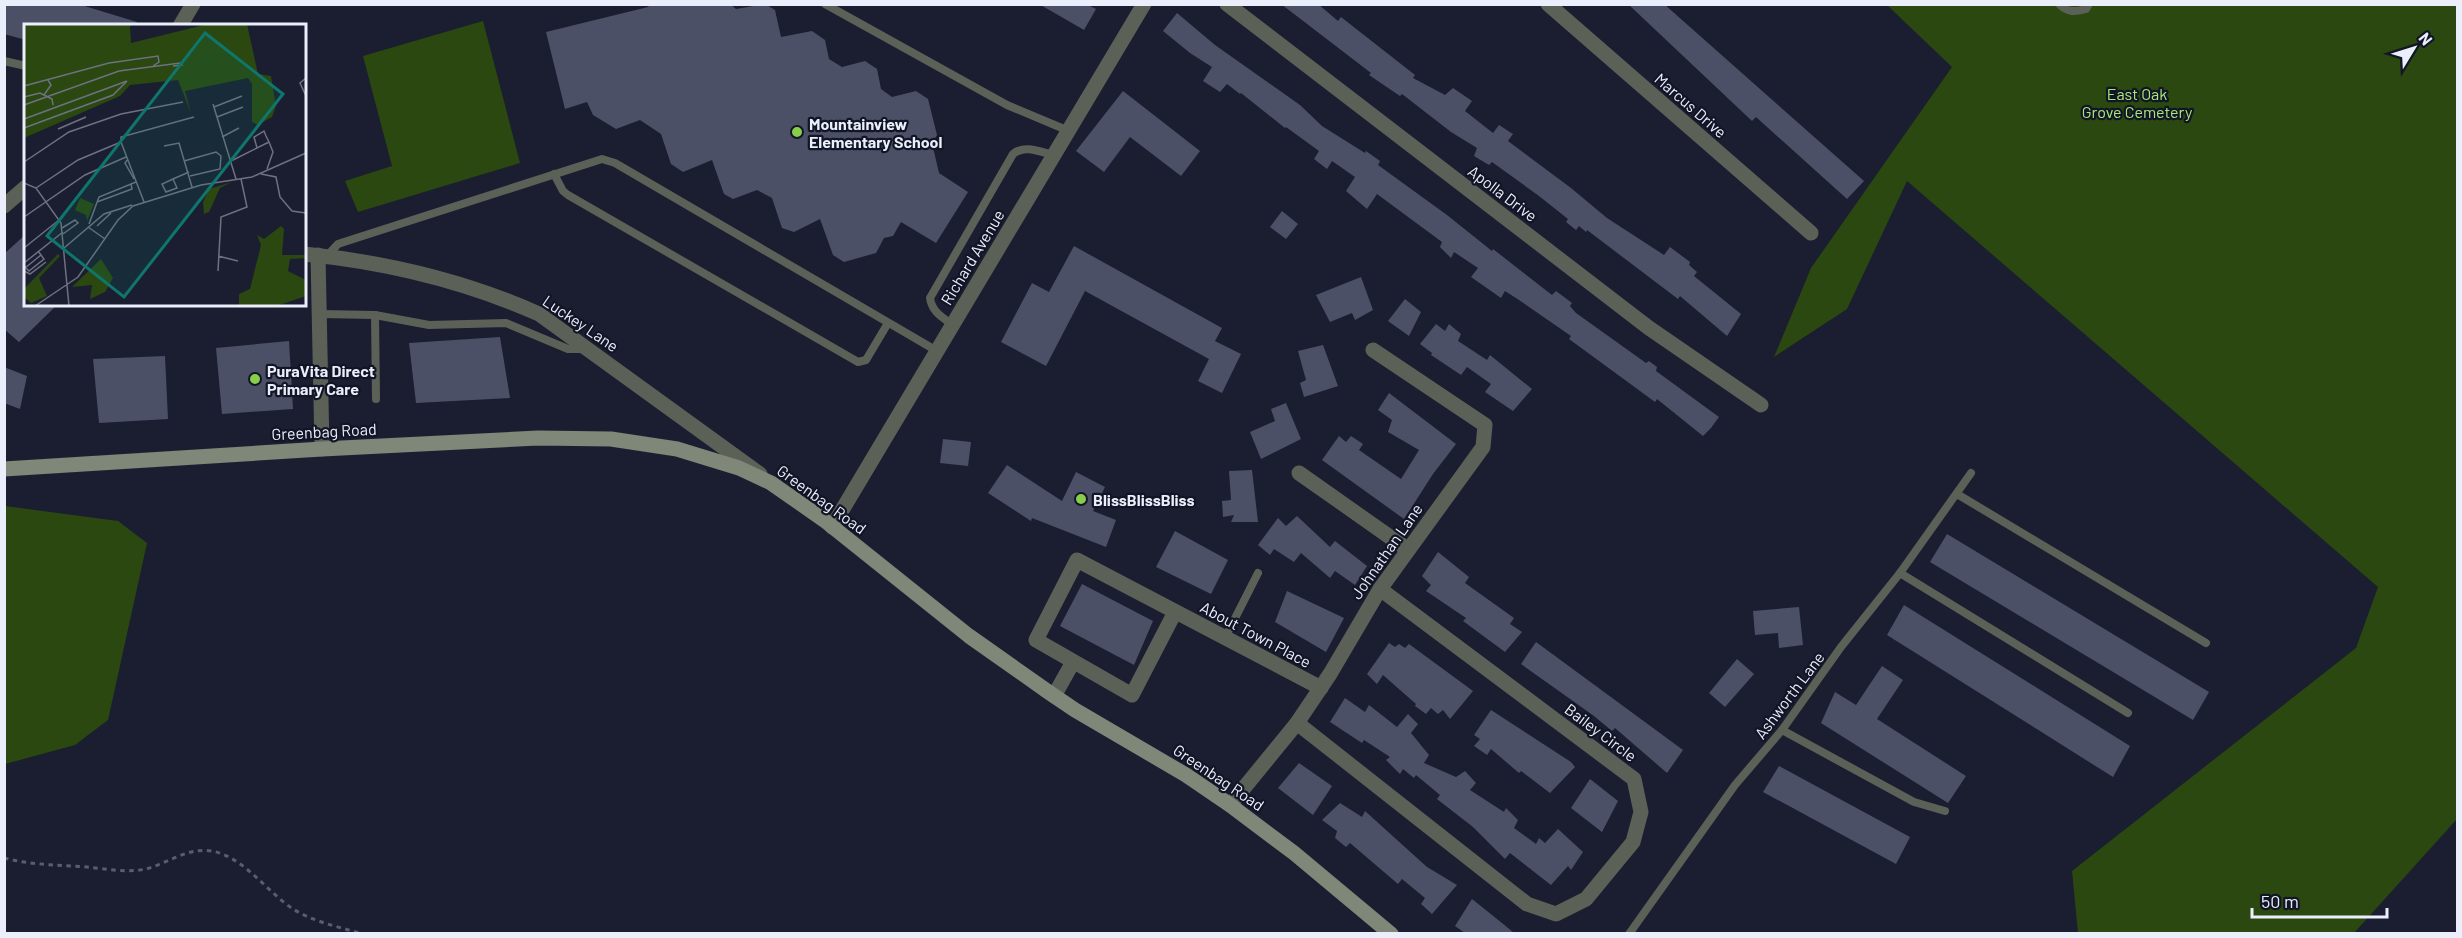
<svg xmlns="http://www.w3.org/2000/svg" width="2462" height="938" font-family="Barlow,sans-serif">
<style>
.green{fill:#2a480f}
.building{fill:#4c5066}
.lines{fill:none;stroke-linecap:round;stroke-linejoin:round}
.path{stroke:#5a5d6d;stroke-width:3;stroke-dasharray:4.5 4.5;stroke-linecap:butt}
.service{stroke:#5c6158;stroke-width:8}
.minor{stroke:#5c6158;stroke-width:15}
.tertiary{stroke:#5c6158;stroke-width:15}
.secondary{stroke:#7e8778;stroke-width:15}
.poi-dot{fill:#87cf4b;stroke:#121526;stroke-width:2}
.labels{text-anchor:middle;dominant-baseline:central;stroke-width:4.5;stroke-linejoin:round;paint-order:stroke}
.park-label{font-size:16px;fill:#a9e87a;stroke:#121526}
.street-label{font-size:16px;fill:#ebeefb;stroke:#121526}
.poi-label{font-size:16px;font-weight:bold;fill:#ebeefb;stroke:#121526;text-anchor:start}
.inset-road{fill:none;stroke:#6e7181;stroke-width:1.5}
.view{fill:#0f766e;fill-opacity:0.15;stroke:#0f766e;stroke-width:3}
.inset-edge{fill:none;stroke:#ebeefb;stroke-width:3}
</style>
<rect width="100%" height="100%" fill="#1b1e30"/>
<g class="green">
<polygon points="1887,5 2457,5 2457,819 2354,933 2078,933 2072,871 2356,648 2378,587 1907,181 1847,309 1774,357 1811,268 1952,67"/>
<polygon points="483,21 520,163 358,212 345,181 392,166 363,56"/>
<polygon points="5,506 118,521 147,543 108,720 75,745 5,764"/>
</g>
<g class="building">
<polygon points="4,4 78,4 137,22 136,26 26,26 26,40 4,34"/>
<polygon points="650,4 730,4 736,9 765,4 775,10 781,37 812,31 825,40 829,59 842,67 865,61 877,69 881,89 892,97 916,91 928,99 937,135 932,143 939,173 968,192 936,243 901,222 893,236 884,238 876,253 844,262 833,255 820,219 794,232 782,228 772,198 757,190 733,199 724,194 712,160 683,172 671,164 661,134 640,120 616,129 593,115 587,102 565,109 546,32 648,7"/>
<polygon points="1039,4 1086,4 1096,9 1084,30"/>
<polygon points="1281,4 1318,4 1338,21 1341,17 1415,75 1413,78 1445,95 1453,88 1472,101 1465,111 1493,133 1499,125 1513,134 1508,141 1571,188 1607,218 1664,255 1670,247 1690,262 1689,265 1697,272 1694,276 1741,314 1727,336 1680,296 1678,299 1587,230 1586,232 1579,226 1576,230 1566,222 1568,219 1539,196 1492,162 1489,165 1474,156 1477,148 1451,132 1402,94 1400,96 1369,75 1371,73"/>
<polygon points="1628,4 1664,4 1864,181 1847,199 1756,117 1752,121"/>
<polygon points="1177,13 1215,45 1300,105 1322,126 1365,153 1366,151 1380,161 1378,165 1447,215 1492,251 1493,249 1552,295 1556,291 1572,303 1570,306 1576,313 1646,363 1649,361 1657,367 1656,371 1719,417 1711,428 1703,436 1657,399 1655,402 1569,339 1571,336 1519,300 1505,291 1501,298 1471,277 1478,268 1454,252 1451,258 1440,247 1442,242 1377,194 1367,209 1346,191 1355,177 1332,161 1327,169 1314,159 1319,151 1286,127 1285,128 1241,93 1240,94 1227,84 1220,92 1203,81 1212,67 1190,53 1163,31"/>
<polygon points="1123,91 1200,151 1181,176 1130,137 1104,172 1076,151"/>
<polygon points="1282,211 1298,224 1286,239 1270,227"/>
<polygon points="26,234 26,304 58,304 19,342 4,329 4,254"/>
<polygon points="1074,246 1222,328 1215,341 1241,354 1222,393 1198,381 1209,359 1085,291 1046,366 1001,342 1032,283 1049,292"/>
<polygon points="1361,277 1373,310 1355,320 1352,313 1330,322 1316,295"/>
<polygon points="1405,299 1421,312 1409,336 1388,321"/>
<polygon points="1436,324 1445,331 1449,324 1461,334 1458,341 1487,360 1490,355 1532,389 1513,411 1485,392 1491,384 1467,367 1461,375 1431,355 1432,353 1420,344"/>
<polygon points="500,337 510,398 416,403 409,343"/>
<polygon points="289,341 293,409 222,414 216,348"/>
<polygon points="1323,345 1338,386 1304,397 1300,383 1306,380 1298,351"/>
<polygon points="165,356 168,419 99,423 93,359"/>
<polygon points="4,367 27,376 20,409 4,403"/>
<polygon points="1389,393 1456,444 1433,474 1404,519 1322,460 1339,436 1346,442 1351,436 1363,444 1359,450 1401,479 1419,450 1388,432 1392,420 1378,410"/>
<polygon points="1286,403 1301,439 1261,459 1250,432 1275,421 1271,409"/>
<polygon points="943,439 971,442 968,466 940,463"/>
<polygon points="1007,465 1062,501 1076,472 1105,487 1093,511 1116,520 1106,547 1032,518 1031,521 988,493"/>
<polygon points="1252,470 1258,522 1231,522 1234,515 1223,517 1222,501 1231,500 1229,471"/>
<polygon points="1297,516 1330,547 1335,541 1367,566 1355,585 1335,571 1330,578 1301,553 1294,562 1274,549 1270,555 1258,545 1278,518 1286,526"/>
<polygon points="1175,531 1228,560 1211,594 1156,567"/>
<polygon points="1947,534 2209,692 2193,720 1930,562"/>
<polygon points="1438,552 1469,577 1465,583 1514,618 1510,624 1522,632 1505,652 1463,621 1466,618 1426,591 1431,585 1422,576"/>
<polygon points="1082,584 1153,621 1134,665 1060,626"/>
<polygon points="1287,591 1344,618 1326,652 1275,622"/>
<polygon points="1904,605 2130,746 2113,777 1887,635"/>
<polygon points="1799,607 1803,645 1779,648 1778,633 1755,635 1753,611"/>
<polygon points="1536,642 1683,750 1667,773 1615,728 1612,731 1594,716 1521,664"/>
<polygon points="1389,643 1395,647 1399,644 1405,648 1409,644 1473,691 1450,719 1443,710 1438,714 1431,708 1426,714 1415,706 1416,704 1383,675 1377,684 1367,674"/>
<polygon points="1737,659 1754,674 1725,707 1709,693"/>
<polygon points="1882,666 1903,680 1877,719 1966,776 1948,803 1821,723 1835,692 1856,705"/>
<polygon points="1345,698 1365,712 1369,705 1397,727 1408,714 1418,724 1411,733 1429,755 1424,763 1456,777 1465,771 1476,783 1470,790 1504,812 1506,808 1518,820 1514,828 1536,844 1539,838 1545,843 1558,829 1583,852 1571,870 1568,866 1551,885 1510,853 1505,859 1473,827 1437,799 1440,795 1416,775 1414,778 1403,769 1400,774 1386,760 1390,757 1364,740 1362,743 1330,722"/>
<polygon points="1491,710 1571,762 1575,767 1550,793 1521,771 1519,773 1491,749 1487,755 1474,746 1480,739 1474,735"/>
<polygon points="1299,763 1332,786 1313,815 1278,788"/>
<polygon points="1779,766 1910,837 1896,864 1763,792"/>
<polygon points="1590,779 1618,801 1602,832 1571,808"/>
<polygon points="1340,803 1362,817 1365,811 1427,867 1457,885 1432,914 1421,904 1425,898 1402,879 1398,884 1350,843 1346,847 1335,838 1337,831 1322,820"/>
<polygon points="1472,899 1502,923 1514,933 1465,933 1455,926"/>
</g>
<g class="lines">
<path class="path" d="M4,858C31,865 59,865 87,867C105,869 127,873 146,869C168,863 188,847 212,851C244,857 267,892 293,909C314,922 339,927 363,934"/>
<g class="service">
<polyline points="825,4 1007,105 1069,131"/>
<path d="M2059,4C2068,13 2075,12 2086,9L2089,4"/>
<polyline points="4,61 26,66"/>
<polyline points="554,174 563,191 568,195 858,362 866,360 888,323"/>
<polyline points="327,256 338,244 344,242 602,159 615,163 937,351"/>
<polyline points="319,314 375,315 376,399"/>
<polyline points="375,315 429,325 506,323 568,349 583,349"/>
<path d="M953,325C942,317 932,312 930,298L1013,154C1025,144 1040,152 1054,155"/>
<polyline points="1957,494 2206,643"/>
<polyline points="1900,573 2128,713"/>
<polyline points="1225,638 1258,573"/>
<polyline points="1782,730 1914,802 1945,811"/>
<polyline points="1629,934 1735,785 1782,730 1841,647 1900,573 1971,473"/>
</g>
<g class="minor">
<polyline points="1227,4 1649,328 1761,405"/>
<polyline points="1548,4 1811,233"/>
<path d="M304,254C385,262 465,281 539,314L760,474"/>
<polyline points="318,255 322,449"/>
<polyline points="1299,473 1407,549"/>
<polyline points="832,527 1144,4"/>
<polyline points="1175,612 1132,695 1036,640 1077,560 1321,688"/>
<polyline points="1054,696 1073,662"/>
<polyline points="1297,723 1527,904 1556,914 1586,899 1633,842 1641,812 1634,779 1380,589"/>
<polyline points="1230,805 1297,723 1330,674 1380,589 1483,447 1485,425 1373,350"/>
</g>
<g class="tertiary">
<polyline points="180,26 193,4"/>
<polyline points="4,206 26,187"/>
</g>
<polyline class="secondary" points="4,469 322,449 538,438 611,439 677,449 739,468 771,483 824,520 969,636 1047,691 1075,710 1186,775 1230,805 1294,853 1391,934"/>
</g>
<g class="poi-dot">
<circle cx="797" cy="132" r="6"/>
<circle cx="255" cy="379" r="6"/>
<circle cx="1081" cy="499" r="6"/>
</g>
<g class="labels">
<g class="park-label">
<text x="2137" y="93">East Oak<tspan x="2137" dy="18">Grove Cemetery</tspan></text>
</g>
<g class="street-label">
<text transform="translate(1691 105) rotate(41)">Marcus Drive</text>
<text transform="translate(1503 193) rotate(37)">Apolla Drive</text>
<text transform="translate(972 257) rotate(-59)">Richard Avenue</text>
<text transform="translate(581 323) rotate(34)">Luckey Lane</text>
<text transform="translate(324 431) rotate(-3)">Greenbag Road</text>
<text transform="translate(822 499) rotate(36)">Greenbag Road</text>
<text transform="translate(1386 551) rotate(-55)">Johnathan Lane</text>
<text transform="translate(1256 634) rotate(28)">About Town Place</text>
<text transform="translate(1789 695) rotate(-53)">Ashworth Lane</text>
<text transform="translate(1601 732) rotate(37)">Bailey Circle</text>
<text transform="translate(1219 777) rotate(34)">Greenbag Road</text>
</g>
<g class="poi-label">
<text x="809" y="123">Mountainview<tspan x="809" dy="18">Elementary School</tspan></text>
<text x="267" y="370">PuraVita Direct<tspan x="267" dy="18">Primary Care</tspan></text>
<text x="1093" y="499">BlissBlissBliss</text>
</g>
</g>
<g transform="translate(24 24)">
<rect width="282" height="282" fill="#1b1e30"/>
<path d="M0,0H110L106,2L107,19L184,0H223L234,50L247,52L252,82L248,93L234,101L228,98V60L224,54L161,67L167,89L154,56L106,61L96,72L0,114ZM208,158L196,164L185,188L180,190L179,178L185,165ZM56,174L70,180L63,197L62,191L51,186ZM257,202L260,205L258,231H282V234L266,235L264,247L282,256V272L252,282H215V270L226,265L237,221L233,211L240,215ZM34,230L36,232L15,254L23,272L7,279L0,273V265ZM77,235L89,254L81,268L66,275L68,261L48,263Z" fill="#2a480f"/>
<path class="inset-road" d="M282,54L276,59L282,72M0,62L85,39L134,32L135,38L129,42M20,71L27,61L24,56M0,73L16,69L28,75L29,81M189,80L212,155M0,81L95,47L156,39L158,41L149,42M190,83L218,72M193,93L219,83M0,95L103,57L89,71L0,104M34,105L62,93M198,113L215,104M97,118L120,178M140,122L155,119L168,163M104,135L101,139L110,155M160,137L192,128L197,132L196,145L166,152M0,138L45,108L97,90L159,78M205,138L233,124M243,145L249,128L245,118L242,112L240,107L230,113L233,124L245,118M237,150L252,153L256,173L268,187L282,189M149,155L153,164L142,168L138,160L149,155L165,148M0,159L12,164L37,199L45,282M12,164L54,136L97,118V113L170,93M73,178L108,165L107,160M0,193L61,151L102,133M65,200L75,173L112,158M73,202L87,189M64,203L81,215M38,204L51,196L54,199L39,210M0,224L35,196M40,224L80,190L108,181M194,232L214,237M0,239L39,208M0,242L5,247L20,235L14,227M1,244L17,231M0,247L6,250L22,238M194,247L197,193L223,183L217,155M11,282L54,253L94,196L109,182L177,161L228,153L282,129"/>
<path class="view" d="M181,9L259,70L100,273L23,212Z"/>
<rect width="282" height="282" class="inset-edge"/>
</g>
<rect width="2462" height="938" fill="none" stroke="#ebeefb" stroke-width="12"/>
<g transform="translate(2414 48) rotate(52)" stroke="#121526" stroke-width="4.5" paint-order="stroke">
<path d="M0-4.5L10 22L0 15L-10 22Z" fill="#ebeefb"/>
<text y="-9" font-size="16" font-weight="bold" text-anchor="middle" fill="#ebeefb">N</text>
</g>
<path d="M2252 908v9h135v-9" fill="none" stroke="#ebeefb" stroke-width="3"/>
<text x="2261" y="908" font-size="18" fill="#ebeefb" stroke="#121526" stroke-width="4.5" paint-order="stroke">50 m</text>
</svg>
